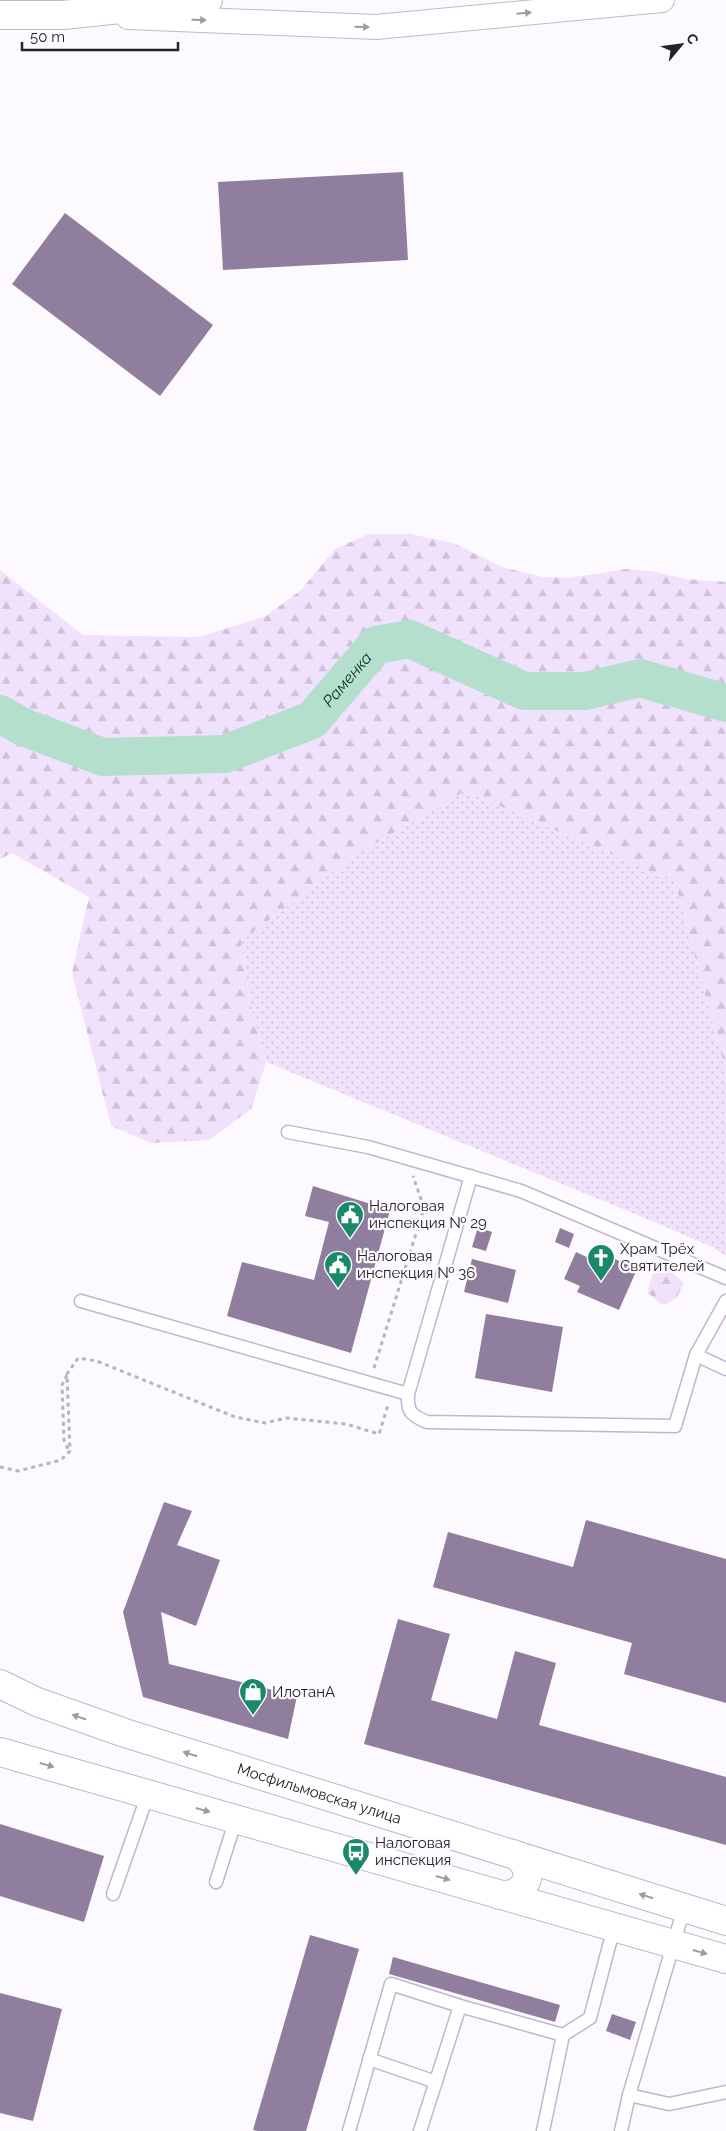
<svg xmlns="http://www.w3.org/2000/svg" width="726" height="2131" font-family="Raleway,sans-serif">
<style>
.grass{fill:url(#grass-dots)}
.forest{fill:url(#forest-firs)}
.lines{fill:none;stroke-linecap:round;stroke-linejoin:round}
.river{stroke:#b5dfcd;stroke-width:38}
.building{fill:#8f7e9d}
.service-casing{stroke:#c1b6cb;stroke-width:15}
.minor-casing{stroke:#c1b6cb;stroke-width:26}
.tertiary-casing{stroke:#c1b6cb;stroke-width:30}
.secondary-casing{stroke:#c1b6cb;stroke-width:30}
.path{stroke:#b8b4ba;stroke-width:3;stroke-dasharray:4 4;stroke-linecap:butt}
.service{stroke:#fff;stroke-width:12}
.minor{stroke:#fff;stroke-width:24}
.tertiary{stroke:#fff;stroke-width:28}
.secondary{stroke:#fff;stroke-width:28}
.oneway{fill:#9d9b9f}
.labels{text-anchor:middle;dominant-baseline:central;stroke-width:4.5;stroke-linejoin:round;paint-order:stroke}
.poi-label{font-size:15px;fill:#252129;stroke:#fdfaff;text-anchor:start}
.street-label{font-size:15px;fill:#252129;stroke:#fdfaff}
.water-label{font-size:16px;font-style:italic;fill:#0c3125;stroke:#fdfaff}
</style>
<defs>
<pattern id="grass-dots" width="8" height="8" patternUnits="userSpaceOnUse" patternTransform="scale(1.25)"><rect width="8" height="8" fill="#f0e1fc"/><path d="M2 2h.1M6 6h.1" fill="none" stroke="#cec1d8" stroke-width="1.8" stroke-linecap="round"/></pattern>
<pattern id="forest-firs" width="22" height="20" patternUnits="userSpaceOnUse" patternTransform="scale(1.25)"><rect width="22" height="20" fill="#f0e1fc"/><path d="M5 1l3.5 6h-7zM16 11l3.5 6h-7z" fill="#cec1d8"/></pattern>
</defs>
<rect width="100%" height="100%" fill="#fdfaff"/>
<polygon class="grass" points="465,791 675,882 726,1072 726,1256 712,1247 652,1221 266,1062 252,1012 241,941 354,856"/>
<g class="forest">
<polygon points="368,534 410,534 453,543 502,567 542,577 568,578 627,569 656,572 686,579 726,582 726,1072 675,882 465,791 354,856 241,941 252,1012 266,1062 251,1109 209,1140 151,1143 111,1126 72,973 89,897 12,853 0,859 0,570 83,635 199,637 266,616 301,590 335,549"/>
<polygon points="672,1272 684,1283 676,1299 662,1305 647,1292 653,1273"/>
</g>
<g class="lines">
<path class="river" id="s1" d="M0,714L23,727L103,757L225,754L312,720L376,645L410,639L524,691H585L640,678L726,703"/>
</g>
<g class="building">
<polygon points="403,172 408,260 223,270 218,182"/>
<polygon points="65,213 213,325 160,396 12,284"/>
<polygon points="313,1186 390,1210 351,1353 227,1316 242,1262 314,1280 329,1222 305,1216"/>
<polygon points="478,1227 492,1232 486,1251 472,1247"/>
<polygon points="560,1228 574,1234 569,1248 555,1242"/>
<polygon points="595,1250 637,1269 619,1310 577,1292 580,1286 564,1279 576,1252 591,1259"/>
<polygon points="472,1259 516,1270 508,1303 464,1292"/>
<polygon points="486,1314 563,1327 552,1392 475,1378"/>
<polygon points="164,1502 192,1511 177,1545 220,1560 196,1626 161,1612 169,1664 297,1696 288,1739 143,1697 123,1612"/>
<polygon points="586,1520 726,1559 726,1703 624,1674 632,1643 433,1587 448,1532 573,1567"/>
<polygon points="398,1619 450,1634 431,1700 497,1719 515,1651 556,1663 539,1725 726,1777 726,1845 364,1744"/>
<polygon points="0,1824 104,1856 84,1922 0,1896"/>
<polygon points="310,1935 359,1949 306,2131 258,2131 253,2130"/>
<polygon points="393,1957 560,2005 555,2022 389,1974"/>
<polygon points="0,1993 62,2009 33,2121 0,2113"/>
<polygon points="612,2014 636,2022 630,2040 606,2031"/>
</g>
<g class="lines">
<defs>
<g id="service">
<polyline points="288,1132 368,1147 521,1191 726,1278"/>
<polyline points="81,1301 408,1394 471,1176"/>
<polyline points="726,1301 696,1355 726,1369"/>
<path d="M408,1394C407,1412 411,1415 427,1422L675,1426L696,1355"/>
<polyline points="216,1882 236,1819"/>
<polyline points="113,1894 148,1794"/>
<polyline points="460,2006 563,2035 543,2131"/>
<polyline points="563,2035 590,2018 614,1927"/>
<polyline points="369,2059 436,2082"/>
<polyline points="629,2095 669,2104 726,2092"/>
<polyline points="349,2131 391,1984 460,2006 420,2131"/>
<polyline points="621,2131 629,2095 684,1908"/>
</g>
<polyline id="minor" points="128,17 376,27 662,0"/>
<path id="tertiary" d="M500,1895C528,1897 538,1868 513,1854"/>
<g id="secondary">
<polyline points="0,15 63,15 208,0"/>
<path id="s2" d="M0,1684L37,1702L125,1733L726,1921"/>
<polyline points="0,1752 726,1959"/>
</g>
</defs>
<use href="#service" class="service-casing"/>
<use href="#minor" class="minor-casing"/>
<use href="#tertiary" class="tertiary-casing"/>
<use href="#secondary" class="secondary-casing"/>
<g class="path">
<polyline points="374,1368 424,1208 413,1176"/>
<polyline points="67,1375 62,1385 64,1440 68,1449"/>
<polyline points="0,1467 18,1471 61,1460 70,1451 67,1374 78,1358 97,1361 235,1417 265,1423 286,1418 346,1424 379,1434 388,1405"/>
</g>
<use href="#service" class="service"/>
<use href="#minor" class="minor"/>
<use href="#tertiary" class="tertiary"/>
<use href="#secondary" class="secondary"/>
</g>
<defs><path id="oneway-solid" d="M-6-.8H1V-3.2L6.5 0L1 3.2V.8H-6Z" transform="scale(1.25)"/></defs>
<g class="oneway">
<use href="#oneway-solid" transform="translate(524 13) rotate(-5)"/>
<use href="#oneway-solid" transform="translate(199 20) rotate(2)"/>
<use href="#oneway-solid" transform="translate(362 27) rotate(2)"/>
<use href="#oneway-solid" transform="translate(79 1717) rotate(-161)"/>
<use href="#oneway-solid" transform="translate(190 1754) rotate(-163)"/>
<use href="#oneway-solid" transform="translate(47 1765) rotate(16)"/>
<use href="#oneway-solid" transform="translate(203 1810) rotate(16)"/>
<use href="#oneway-solid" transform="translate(443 1878) rotate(16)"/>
<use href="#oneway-solid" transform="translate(646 1896) rotate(-162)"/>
<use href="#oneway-solid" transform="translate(700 1952) rotate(16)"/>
</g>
<defs>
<symbol id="civic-pin" viewBox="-11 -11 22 30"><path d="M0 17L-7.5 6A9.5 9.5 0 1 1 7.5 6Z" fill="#1a8968" stroke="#fdfaff"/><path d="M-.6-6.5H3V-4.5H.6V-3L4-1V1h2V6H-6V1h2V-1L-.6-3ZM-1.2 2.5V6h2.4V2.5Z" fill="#fff"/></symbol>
<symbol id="church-pin" viewBox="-11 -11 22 30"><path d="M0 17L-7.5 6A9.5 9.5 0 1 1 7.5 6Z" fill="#1a8968" stroke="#fdfaff"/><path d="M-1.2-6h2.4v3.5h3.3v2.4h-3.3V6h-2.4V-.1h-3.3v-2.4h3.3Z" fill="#fff"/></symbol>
<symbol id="shop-pin" viewBox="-11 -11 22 30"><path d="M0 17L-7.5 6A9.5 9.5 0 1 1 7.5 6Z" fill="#1a8968" stroke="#fdfaff"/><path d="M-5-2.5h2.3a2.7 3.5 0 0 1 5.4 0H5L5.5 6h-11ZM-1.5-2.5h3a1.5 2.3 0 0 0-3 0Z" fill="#fff"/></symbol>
<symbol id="bus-pin" viewBox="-11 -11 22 30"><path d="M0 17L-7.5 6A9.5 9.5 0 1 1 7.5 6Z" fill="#1a8968" stroke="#fdfaff"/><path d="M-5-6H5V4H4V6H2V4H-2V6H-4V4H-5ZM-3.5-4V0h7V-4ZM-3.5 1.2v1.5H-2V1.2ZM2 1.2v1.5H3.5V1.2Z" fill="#fff"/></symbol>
</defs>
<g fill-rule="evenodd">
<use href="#civic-pin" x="334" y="1199" width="32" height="43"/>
<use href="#church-pin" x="585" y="1242" width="32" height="43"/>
<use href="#civic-pin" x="322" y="1249" width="32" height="43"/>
<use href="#shop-pin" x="237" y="1676" width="32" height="43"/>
<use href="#bus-pin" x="340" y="1836" width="32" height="43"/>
</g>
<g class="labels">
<g class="poi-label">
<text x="369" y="1206">Налоговая<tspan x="369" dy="17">инспекция № 29</tspan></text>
<text x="620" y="1249">Храм Трёх<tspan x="620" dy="17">Святителей</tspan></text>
<text x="357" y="1256">Налоговая<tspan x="357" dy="17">инспекция № 36</tspan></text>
<text x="272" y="1692">ИлотанА</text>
<text x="375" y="1843">Налоговая<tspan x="375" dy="17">инспекция</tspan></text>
</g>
<g class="street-label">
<text stroke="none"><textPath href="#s2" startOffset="338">Мосфильмовская улица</textPath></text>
</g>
<g class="water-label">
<text stroke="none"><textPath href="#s1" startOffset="381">Раменка</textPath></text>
</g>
</g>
<g transform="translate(681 45) rotate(61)" stroke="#fdfaff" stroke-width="4" paint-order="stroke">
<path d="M0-4L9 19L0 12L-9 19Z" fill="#252129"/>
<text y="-8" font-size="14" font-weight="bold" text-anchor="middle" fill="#252129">С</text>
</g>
<path d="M22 42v8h156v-8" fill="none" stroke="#252129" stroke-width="2.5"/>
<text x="30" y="42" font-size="15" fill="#252129" stroke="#fdfaff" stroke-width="4" paint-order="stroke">50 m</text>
</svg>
